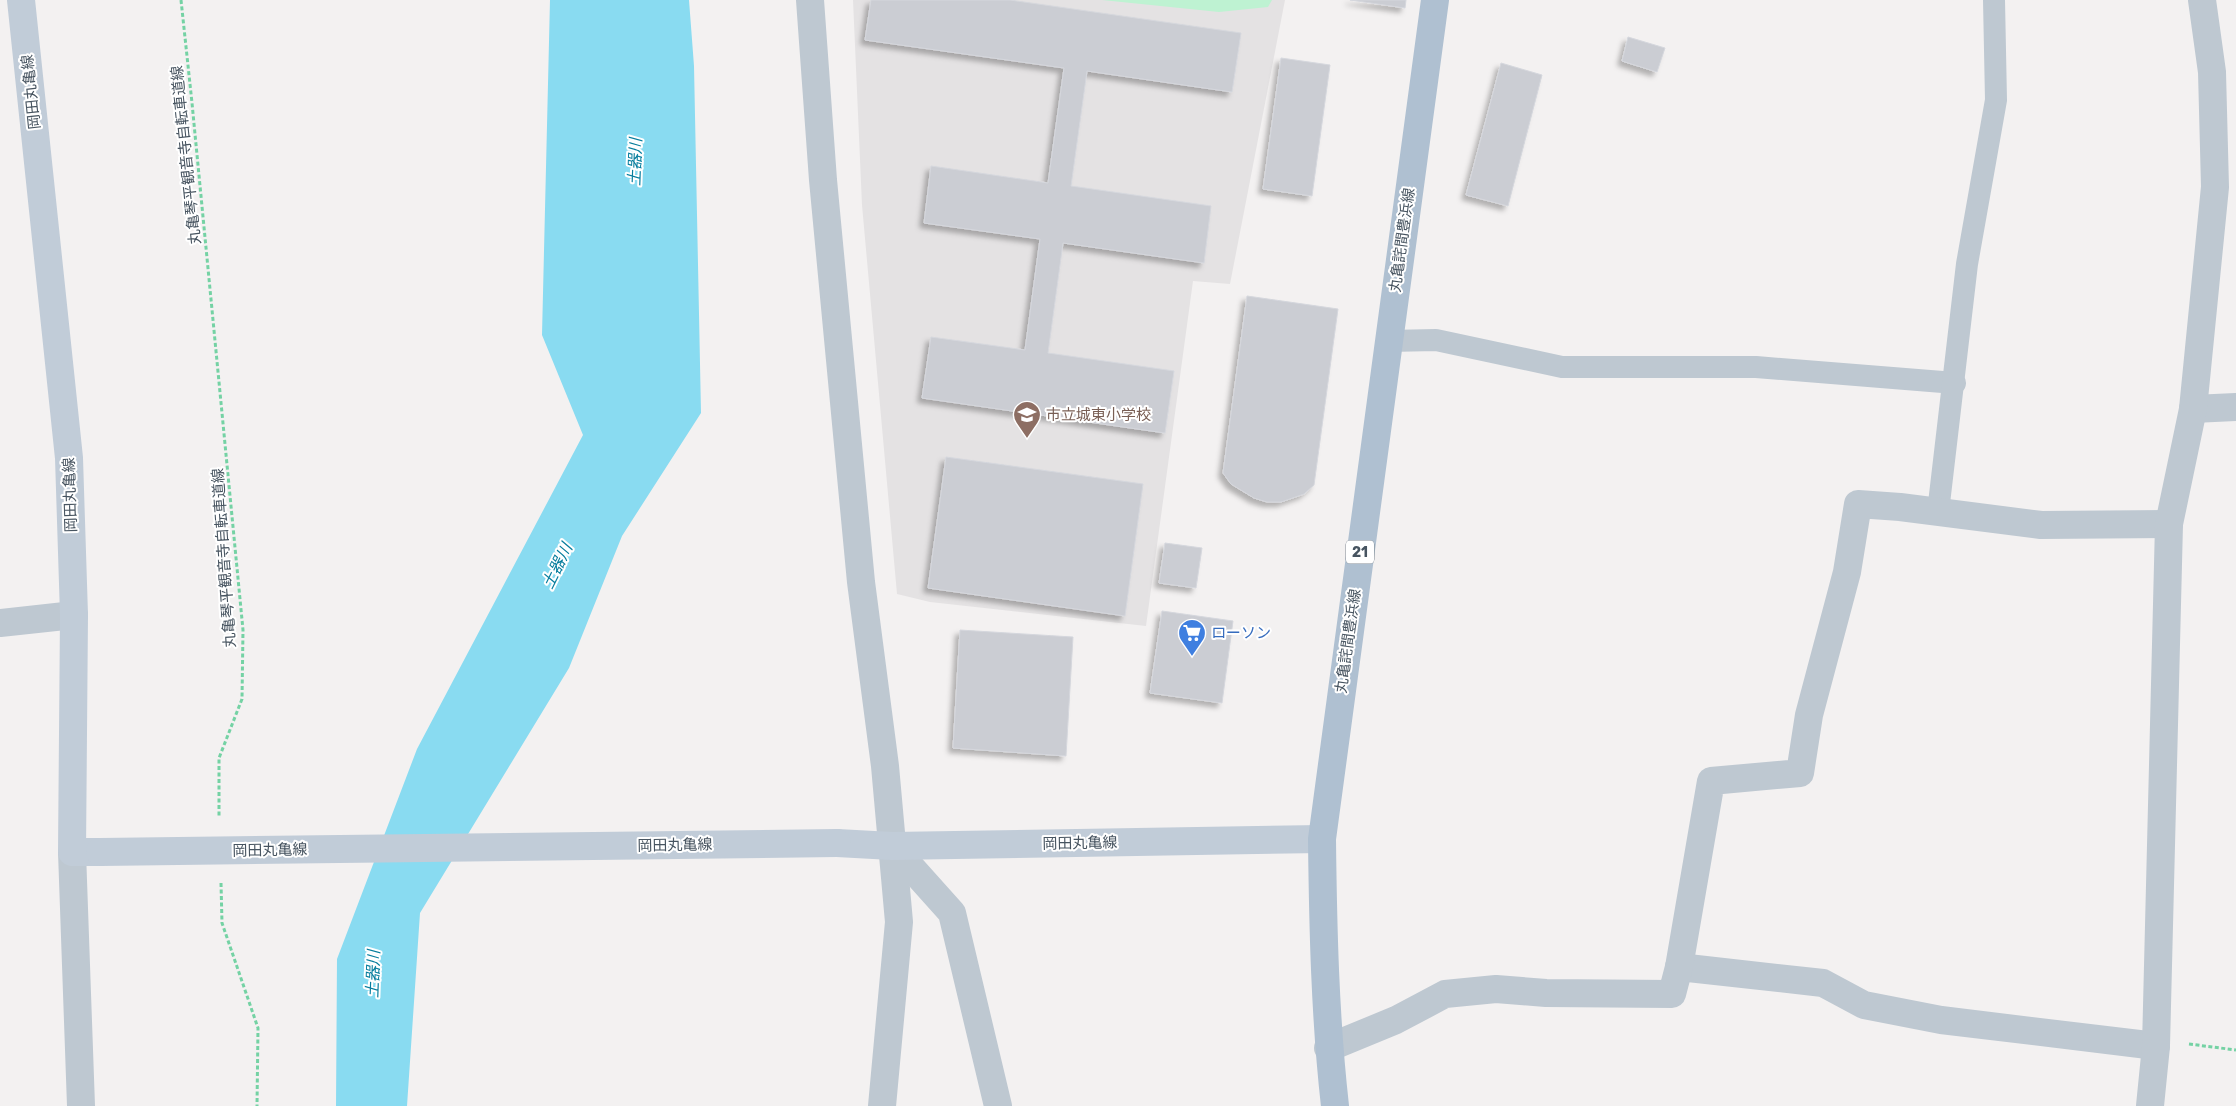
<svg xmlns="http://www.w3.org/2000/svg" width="2236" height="1106" font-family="Rubik,'Noto Sans JP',sans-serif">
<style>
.education{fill:#e4e2e3}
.green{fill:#bef2d2}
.water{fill:#89dbf1}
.building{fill:#cbcdd3;stroke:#d5d7dd;filter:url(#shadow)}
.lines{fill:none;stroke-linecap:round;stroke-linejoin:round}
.path{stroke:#74d2a4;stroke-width:3;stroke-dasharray:4 2.5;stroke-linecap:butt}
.service{stroke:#bec8d1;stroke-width:22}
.minor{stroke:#bec8d1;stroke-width:28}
.tertiary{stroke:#bec8d1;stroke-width:28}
.secondary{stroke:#c1ccd8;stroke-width:28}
.primary{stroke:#afc0d1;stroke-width:28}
.secondary-bridge{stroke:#c1ccd8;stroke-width:28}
.labels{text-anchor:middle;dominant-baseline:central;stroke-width:4;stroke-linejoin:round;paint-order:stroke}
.shield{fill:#fff;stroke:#7e8790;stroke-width:1}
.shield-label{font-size:14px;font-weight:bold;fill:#475460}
.street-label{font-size:15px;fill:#475460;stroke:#fff}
.education-label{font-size:15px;fill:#785e54;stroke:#fff;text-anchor:start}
.shop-label{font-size:15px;fill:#366cbe;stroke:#fff;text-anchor:start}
.water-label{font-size:16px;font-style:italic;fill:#067d9d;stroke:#fff}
</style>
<defs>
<filter id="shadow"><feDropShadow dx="-4.5" dy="4.5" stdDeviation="2.5" flood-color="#0004"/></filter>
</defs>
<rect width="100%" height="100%" fill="#f3f1f1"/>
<polygon class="education" points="853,0 1285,0 1230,284 1193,281 1146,626 930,602 897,594 862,205"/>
<polygon class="green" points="1102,0 1272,0 1268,7 1219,12"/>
<polygon class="water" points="550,0 689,0 694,66 701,413 622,536 569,668 420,913 407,1106 336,1106 337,959 417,749 583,435 542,335"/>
<g class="building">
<polygon points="871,0 1010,0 1241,33 1232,92 1087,71 1071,186 1211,206 1204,263 1063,243 1048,353 1174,371 1165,433 922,398 931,337 1025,350 1040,239 924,223 931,166 1048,183 1064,68 865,40"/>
<polygon points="1350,0 1406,0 1405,8"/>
<polygon points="1628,37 1665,48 1657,72 1622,61"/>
<polygon points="1281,58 1330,65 1312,196 1263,189"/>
<polygon points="1501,63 1542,75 1508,206 1466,195"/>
<polygon points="1247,296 1338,309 1314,485 1304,494 1281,502 1267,502 1254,498 1231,484 1223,473"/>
<polygon points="946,457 1143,484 1125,616 928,588"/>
<polygon points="1165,543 1202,548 1196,588 1159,583"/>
<polygon points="1162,611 1233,621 1222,703 1150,693"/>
<polygon points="960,630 1073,637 1066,756 953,748"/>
</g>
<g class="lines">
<g class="path">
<polyline points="181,0 192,103 243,630 242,699 219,758 219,817"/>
<polyline points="221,883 222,923 258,1028 257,1106"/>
<polyline points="2189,1044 2236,1050"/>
</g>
<g class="service">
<polyline points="1388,341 1436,340 1562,367 1756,367 1955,383"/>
<polyline points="1938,512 1967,264 1996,100 1994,0"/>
</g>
<g class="minor">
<polyline points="810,0 823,180 861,582 885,766 899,922 882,1106"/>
<polyline points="2193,409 2236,407"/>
<polyline points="892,846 952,913 998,1106"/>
<polyline points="72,852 81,1106"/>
<polyline points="1679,967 1823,983 1864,1005 1941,1020 2156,1046"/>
<polyline points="1328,1048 1396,1020 1445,994 1496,989 1546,993 1672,994 1679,967 1711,781 1800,773 1809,715 1847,572 1858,504 1900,507 2041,525 2169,524"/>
<polyline points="2150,1106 2156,1046 2169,524 2193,409 2215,187 2212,72 2202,0"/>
</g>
<polyline class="tertiary" points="0,623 74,615"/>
<g class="secondary">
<polyline points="21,0 69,458 74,615 72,852 100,852"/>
<polyline points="837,843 892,846 1322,839"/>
</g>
<path class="primary" d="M1335,1106C1325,1017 1323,928 1322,839L1435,0"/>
<polyline class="secondary-bridge" points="100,852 837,843"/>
</g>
<defs>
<symbol id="school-pin" viewBox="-11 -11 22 30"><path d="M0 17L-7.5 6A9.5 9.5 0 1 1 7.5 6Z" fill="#8d6e63" stroke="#fff"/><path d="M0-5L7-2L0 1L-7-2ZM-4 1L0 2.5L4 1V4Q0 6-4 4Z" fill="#fff"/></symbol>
<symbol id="supermarket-pin" viewBox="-11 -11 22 30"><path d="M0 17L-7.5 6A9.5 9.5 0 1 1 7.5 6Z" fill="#3f7fe0" stroke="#fff"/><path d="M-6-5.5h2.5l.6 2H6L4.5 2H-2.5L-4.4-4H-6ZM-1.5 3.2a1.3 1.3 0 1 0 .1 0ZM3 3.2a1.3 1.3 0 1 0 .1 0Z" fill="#fff"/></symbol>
</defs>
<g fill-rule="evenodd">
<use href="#school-pin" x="1011" y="399" width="32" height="43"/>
<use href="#supermarket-pin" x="1176" y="617" width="32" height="43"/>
</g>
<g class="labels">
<rect class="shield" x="1346" y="540.5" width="28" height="23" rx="4"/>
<g class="shield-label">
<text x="1360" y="552">21</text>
</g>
<g class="street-label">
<text transform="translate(31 92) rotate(-96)">岡田丸亀線</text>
<text transform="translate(186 155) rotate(-96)">丸亀琴平観音寺自転車道線</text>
<text transform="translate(1402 240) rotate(-82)">丸亀詫間豊浜線</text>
<text transform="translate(70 495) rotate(-92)">岡田丸亀線</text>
<text transform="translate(224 558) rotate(-94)">丸亀琴平観音寺自転車道線</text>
<text transform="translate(1348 641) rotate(-82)">丸亀詫間豊浜線</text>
<text transform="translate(1080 843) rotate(-1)">岡田丸亀線</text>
<text transform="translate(675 845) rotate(-1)">岡田丸亀線</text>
<text transform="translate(270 850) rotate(-1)">岡田丸亀線</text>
</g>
<g class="education-label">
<text x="1046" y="415">市立城東小学校</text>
</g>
<g class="shop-label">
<text x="1211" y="633">ローソン</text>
</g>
<g class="water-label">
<text transform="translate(635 162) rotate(-88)">土器川</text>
<text transform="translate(557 566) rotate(-64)">土器川</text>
<text transform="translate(373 974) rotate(-88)">土器川</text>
</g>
</g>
</svg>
